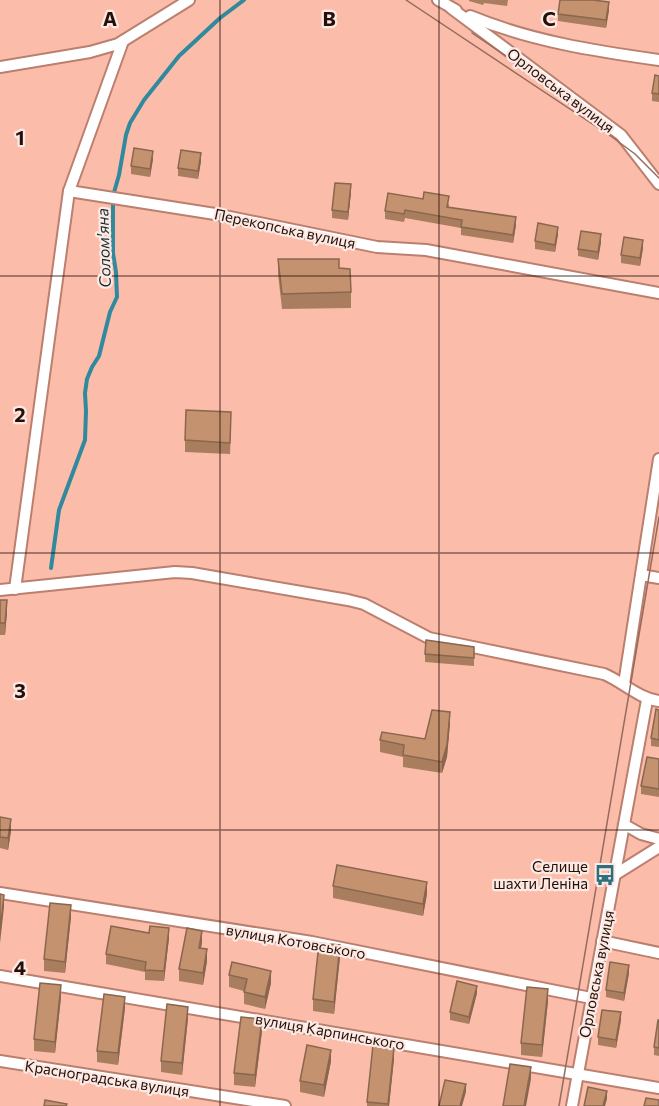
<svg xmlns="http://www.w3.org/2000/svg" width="659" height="1106" font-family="Commissioner,sans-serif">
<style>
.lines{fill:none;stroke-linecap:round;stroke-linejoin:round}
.stream{stroke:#31899d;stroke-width:4}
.minor-casing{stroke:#bb7f6f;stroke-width:14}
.minor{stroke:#fff;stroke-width:10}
.tram{stroke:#976b5e;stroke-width:1.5}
.wall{fill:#a97e5f}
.shaded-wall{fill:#89664e}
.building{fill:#c4926f;stroke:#89664e;stroke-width:1.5}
.grid{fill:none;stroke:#250f09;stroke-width:1.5;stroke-opacity:0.55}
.labels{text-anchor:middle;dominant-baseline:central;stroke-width:4.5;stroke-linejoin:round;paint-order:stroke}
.street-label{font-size:15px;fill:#250f09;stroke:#fde9e3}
.poi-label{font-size:15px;fill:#250f09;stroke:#fde9e3;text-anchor:end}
.water-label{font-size:16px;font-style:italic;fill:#182d32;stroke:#fde9e3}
.grid-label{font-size:20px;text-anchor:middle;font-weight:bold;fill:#250f09;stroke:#fde9e3;stroke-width:4.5;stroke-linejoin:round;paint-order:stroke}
</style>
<rect width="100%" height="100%" fill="#fcbcaa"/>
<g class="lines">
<polyline class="stream" points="51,568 59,510 85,440 86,411 85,393 87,379 92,367 99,356 110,312 117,297 116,272 113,253 113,196 119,175 126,135 130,123 144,100 179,56 220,18 244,0"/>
<defs>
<g id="minor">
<polyline points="438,0 456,10"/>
<polyline points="451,8 621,135 659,184"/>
<path d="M470,16C531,41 594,51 659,60"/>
<polyline points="123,41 69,191 215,214 377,247 426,250 659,293"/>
<polyline points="0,67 90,52 118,44 189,0"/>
<polyline points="641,575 659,578"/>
<polyline points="15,589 69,191"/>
<path d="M0,590L175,572L192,573L348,600L364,604L429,638L604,674C623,682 638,698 659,701"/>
<polyline points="624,684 659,459"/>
<polyline points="625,825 641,834 659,839"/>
<polyline points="616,874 659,847"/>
<polyline points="0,893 312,942 591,998"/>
<polyline points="602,941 659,953"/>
<polyline points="0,976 659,1088"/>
<polyline points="0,1061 285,1106"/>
<polyline points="572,1106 647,700"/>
</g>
</defs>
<use href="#minor" class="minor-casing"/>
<use href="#minor" class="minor"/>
<g class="tram">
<polyline points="406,0 612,137 635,154 659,178"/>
<polyline points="472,33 582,107"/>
<polyline points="559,1106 659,517"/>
</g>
</g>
<g class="wall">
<polygon points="469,0 508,0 507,6 484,3 483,5 469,1"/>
<polygon points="609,10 606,28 558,21 558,14"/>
<polygon points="659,76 659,102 652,101 652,93"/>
<polygon points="153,159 150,177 131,174 131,166"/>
<polygon points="201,161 198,179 178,176 178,168"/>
<polygon points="351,192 348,220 332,218 332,210"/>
<polygon points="449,204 449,207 516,225 513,243 461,235 461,228 405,218 404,222 385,219 385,211"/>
<polygon points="558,234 555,252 535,249 535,241"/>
<polygon points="601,242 598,260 578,256 578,249"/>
<polygon points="643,248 640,266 621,263 621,255"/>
<polygon points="278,259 339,268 351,292 351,308 282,309 278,274"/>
<polygon points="231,424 230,454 185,452 185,440"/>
<polygon points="0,600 7,612 5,635 0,635"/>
<polygon points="425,654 474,655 474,666 425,662"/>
<polygon points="659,710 659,747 651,746 651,738"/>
<polygon points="450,723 447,757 442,773 403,767 403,757 380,752 380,740 425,739"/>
<polygon points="659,759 659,797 641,794 641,786"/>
<polygon points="0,817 11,831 8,850 0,848"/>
<polygon points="333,886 427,894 423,916 333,898"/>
<polygon points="71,917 65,973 44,971 44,959"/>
<polygon points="169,938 164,981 145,980 145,972 106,964 106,954"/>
<polygon points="202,942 201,948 207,961 203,985 179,981 179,969"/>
<polygon points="340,957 334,1014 313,1011 313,999"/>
<polygon points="629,973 624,1001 606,997 606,990"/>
<polygon points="229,975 271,983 265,1009 244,1004 244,991 229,987"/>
<polygon points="477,993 469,1024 450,1020 450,1012"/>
<polygon points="61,997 55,1053 34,1051 34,1039"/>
<polygon points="548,1001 542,1057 521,1055 521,1043"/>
<polygon points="125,1008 118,1065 97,1062 97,1051"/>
<polygon points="188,1018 182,1075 161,1072 161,1061"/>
<polygon points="621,1020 616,1048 598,1045 598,1037"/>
<polygon points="659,1020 659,1056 654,1055 654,1047"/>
<polygon points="262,1031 255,1087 234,1085 234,1073"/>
<polygon points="394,1059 389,1106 367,1106 367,1102"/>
<polygon points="331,1061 324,1097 300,1092 300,1081"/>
</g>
<g class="shaded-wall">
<polygon points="609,2 609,10 606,28 606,20"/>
<polygon points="153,151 153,159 150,177 150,169"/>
<polygon points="201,153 201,161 198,179 198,171"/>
<polygon points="351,184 351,192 348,220 348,212"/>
<polygon points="516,217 516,225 513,243 513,235"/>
<polygon points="558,227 558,234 555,252 555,245"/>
<polygon points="601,234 601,242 598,260 598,252"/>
<polygon points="643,240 643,248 640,266 640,258"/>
<polygon points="7,600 7,612 5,635 5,623"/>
<polygon points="450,712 450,723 447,757 442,773 442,762"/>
<polygon points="11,819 11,831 8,850 8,838"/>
<polygon points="427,882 427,894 423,916 423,904"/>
<polygon points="4,895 4,907 0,943 0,932"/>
<polygon points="71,905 71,917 65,973 65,962"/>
<polygon points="169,928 169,938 164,981 164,971"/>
<polygon points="202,931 202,942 199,959 199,948"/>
<polygon points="340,945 340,957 334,1014 334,1002"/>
<polygon points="207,949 207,961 203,985 203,973"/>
<polygon points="629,965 629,973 624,1001 624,993"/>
<polygon points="271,971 271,983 265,1009 265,997"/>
<polygon points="61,985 61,997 55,1053 55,1042"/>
<polygon points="477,986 477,993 469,1024 469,1017"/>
<polygon points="548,989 548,1001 542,1057 542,1045"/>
<polygon points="125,997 125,1008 118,1065 118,1053"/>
<polygon points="188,1007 188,1018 182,1075 182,1063"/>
<polygon points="621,1012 621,1020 616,1048 616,1040"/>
<polygon points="262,1019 262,1031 255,1087 255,1075"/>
<polygon points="394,1048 394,1059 389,1106 388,1106"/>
<polygon points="331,1050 331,1061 324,1097 324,1085"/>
<polygon points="531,1067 531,1079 526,1106 524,1106"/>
<polygon points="466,1084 466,1092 462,1106 460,1106"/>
<polygon points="607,1091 607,1099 605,1106 603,1106"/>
</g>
<g class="building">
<polygon points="560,0 593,0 609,2 606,20 558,14"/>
<polygon points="655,75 659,76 659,94 652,93"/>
<polygon points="134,148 153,151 150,169 131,166"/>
<polygon points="181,150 201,153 198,171 178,168"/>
<polygon points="335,183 351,184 348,212 332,210"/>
<polygon points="424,192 449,196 447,207 516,217 513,235 461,227 462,220 405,210 404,214 385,211 388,193 423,199"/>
<polygon points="538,223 558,227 555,245 535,241"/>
<polygon points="581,231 601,234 598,252 578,249"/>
<polygon points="624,237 643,240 640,258 621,255"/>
<polygon points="278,259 339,259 339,268 350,269 351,292 282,294"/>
<polygon points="186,410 231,412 230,443 185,440"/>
<polygon points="0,600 7,600 5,623 0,623"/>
<polygon points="426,640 474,647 474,658 425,654"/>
<polygon points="656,709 659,710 659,740 651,738"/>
<polygon points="432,710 450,712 447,745 442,762 403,755 404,745 380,740 382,732 425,739"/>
<polygon points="647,757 659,759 659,789 641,786"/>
<polygon points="0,817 11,819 8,838 0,837"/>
<polygon points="337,865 427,882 423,904 333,886"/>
<polygon points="0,894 4,895 0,932"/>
<polygon points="50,903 71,905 65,962 44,959"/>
<polygon points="111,926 149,933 150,926 169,928 164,971 145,970 146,962 106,954"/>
<polygon points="187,928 202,931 199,948 207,949 203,973 179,969"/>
<polygon points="319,943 340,945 334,1002 313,999"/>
<polygon points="232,962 271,971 265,997 244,992 247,979 229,975"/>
<polygon points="610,962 629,965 624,993 606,990"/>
<polygon points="457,981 477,986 469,1017 450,1012"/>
<polygon points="40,983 61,985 55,1042 34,1039"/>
<polygon points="527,987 548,989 542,1045 521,1043"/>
<polygon points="104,994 125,997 118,1053 97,1051"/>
<polygon points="167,1004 188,1007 182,1063 161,1061"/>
<polygon points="602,1010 621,1012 616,1040 598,1037"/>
<polygon points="241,1017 262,1019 255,1075 234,1073"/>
<polygon points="658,1020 659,1020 659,1048 654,1047"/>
<polygon points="307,1045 331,1050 324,1085 300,1081"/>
<polygon points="373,1045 394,1048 388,1104 367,1102"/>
<polygon points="510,1064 531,1067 524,1106 503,1106"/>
<polygon points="445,1080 466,1084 460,1106 439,1106"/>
<polygon points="588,1087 607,1091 603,1106 584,1106"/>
<polygon points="646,1098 659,1100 659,1106 644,1106"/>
<polygon points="45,1100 67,1104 66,1106 44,1106"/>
</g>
<path class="grid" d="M220,0V1106M439,0V1106M0,276H659M0,553H659M0,830H659"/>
<defs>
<symbol id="bus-bare" viewBox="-9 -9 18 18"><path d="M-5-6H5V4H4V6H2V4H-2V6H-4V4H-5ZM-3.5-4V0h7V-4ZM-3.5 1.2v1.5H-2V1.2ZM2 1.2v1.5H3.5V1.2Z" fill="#2c7080" stroke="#fde9e3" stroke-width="2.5" paint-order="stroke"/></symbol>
</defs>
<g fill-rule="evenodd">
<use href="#bus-bare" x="590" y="860" width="30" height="30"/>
</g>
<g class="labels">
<g class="street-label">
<text transform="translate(561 90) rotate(37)">Орловська вулиця</text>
<text transform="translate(285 228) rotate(12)">Перекопська вулиця</text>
<text transform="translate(296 941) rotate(10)">вулиця Котовського</text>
<text transform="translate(596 974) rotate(-79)">Орловська вулиця</text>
<text transform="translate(330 1031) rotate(10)">вулиця Карпинського</text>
<text transform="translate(107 1078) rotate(9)">Красноградська вулиця</text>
</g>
<g class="poi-label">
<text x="588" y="866">Селище<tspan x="588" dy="17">шахти Леніна</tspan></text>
</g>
<g class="water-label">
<text transform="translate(103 248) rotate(-92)">Солом'яна</text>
</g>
</g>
<g class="grid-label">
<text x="110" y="26">A</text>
<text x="329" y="26">B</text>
<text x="549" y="26">C</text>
<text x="20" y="145">1</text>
<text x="20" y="422">2</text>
<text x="20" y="698">3</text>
<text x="20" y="975">4</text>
</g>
</svg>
